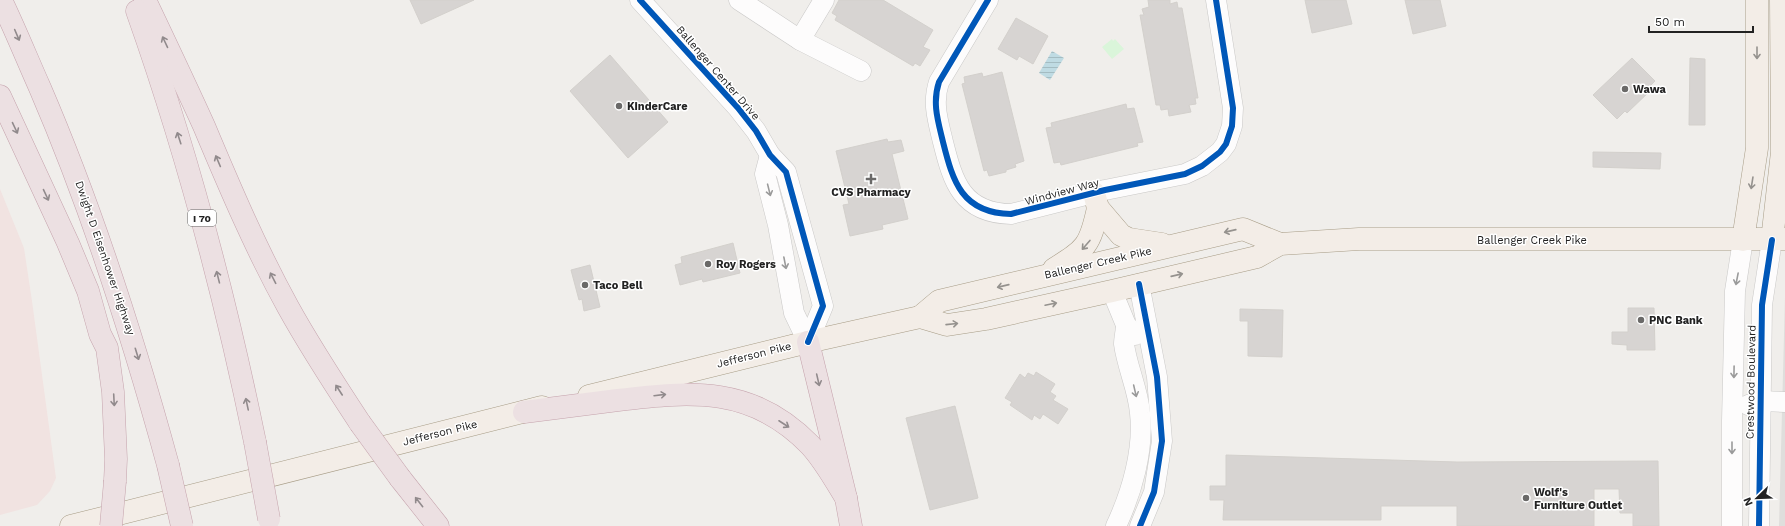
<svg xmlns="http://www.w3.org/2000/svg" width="1785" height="526" font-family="'Work Sans',sans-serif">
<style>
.residential{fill:#dfdedc}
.commercial{fill:#f1e3e1}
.park{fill:#daf5da}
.water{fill:url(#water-rules)}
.building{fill:#d7d4d2;stroke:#d3d0cc}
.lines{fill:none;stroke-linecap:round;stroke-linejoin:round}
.minor-casing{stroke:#c9c8c7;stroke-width:21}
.major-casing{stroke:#a79c86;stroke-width:23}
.highway-casing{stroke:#c5a2ac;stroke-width:23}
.minor{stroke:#fdfcfc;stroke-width:20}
.major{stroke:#f3ede7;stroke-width:22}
.highway{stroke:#ece0e2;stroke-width:22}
.highway-bridge-casing{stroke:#c5a2ac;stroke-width:23;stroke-linecap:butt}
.highway-bridge{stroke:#ece0e2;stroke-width:22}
.cycleway-casing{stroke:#fff;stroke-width:8}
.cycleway{stroke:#0057b8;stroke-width:6}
.oneway{stroke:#918a8c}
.oneway2{stroke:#95928e}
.oneway3{stroke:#9a9a9a}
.poi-dot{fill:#6a6968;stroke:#fff;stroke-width:1.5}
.labels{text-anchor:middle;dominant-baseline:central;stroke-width:3;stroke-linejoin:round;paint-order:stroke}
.shield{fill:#fff;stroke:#646464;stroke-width:1}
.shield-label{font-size:10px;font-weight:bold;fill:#222}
.street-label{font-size:11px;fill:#222;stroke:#fff}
.poi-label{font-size:11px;font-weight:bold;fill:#222;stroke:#fff;text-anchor:start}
</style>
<defs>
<pattern id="water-rules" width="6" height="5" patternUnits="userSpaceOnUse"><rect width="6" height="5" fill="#bfdbe3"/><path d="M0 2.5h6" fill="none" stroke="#a4bcc2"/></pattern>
</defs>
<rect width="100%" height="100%" fill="#f0eeeb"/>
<polygon class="residential" points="1785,297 1785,526 1779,526"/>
<polygon class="commercial" points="0,189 24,248 32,301 56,478 50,491 37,505 0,515"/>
<polygon class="park" points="1112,39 1113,41 1115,39 1124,49 1112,59 1102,47"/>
<polygon class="water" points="1052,51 1064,58 1050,80 1039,73"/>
<g class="building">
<polygon points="410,0 474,0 421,24"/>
<polygon points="839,0 883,0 933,30 923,47 930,50 920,66 915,63 913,66 835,20 837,16 832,13"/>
<polygon points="1148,0 1170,0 1170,4 1177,2 1178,8 1182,8 1198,98 1195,98 1196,104 1189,105 1191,112 1169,116 1168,109 1161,110 1160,105 1156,105 1140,15 1144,15 1142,9 1149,7"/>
<polygon points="1305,0 1346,0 1352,24 1312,33"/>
<polygon points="1405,0 1440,0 1446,26 1413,34"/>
<polygon points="1016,18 1048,36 1033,64 1019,56 1017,60 998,49"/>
<polygon points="610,55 668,122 628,158 570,91"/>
<polygon points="1632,58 1655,81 1648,88 1651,90 1627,113 1625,111 1617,119 1593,95"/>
<polygon points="1690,58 1705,59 1705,125 1689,125"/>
<polygon points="1002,72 1024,161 1015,164 1016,167 1006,170 1006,172 989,176 987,170 984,171 962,84 965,83 964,77 982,73 983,77"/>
<polygon points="1126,104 1127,109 1134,108 1143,142 1137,143 1138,146 1061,165 1060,162 1054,163 1046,128 1052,127 1051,123"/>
<polygon points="887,139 888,142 901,140 904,151 892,154 908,219 882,225 883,229 850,236 843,205 849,204 836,151"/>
<polygon points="1593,152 1661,153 1660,169 1593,167"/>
<polygon points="733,243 740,273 703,282 702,279 680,285 675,265 682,263 681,257"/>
<polygon points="590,265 600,307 584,311 582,299 579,300 571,270"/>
<polygon points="1628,308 1654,308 1655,350 1627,350 1627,345 1612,344 1612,332 1628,332"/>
<polygon points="1240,309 1283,310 1282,357 1248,356 1248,321 1240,321"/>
<polygon points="1036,372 1055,384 1050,392 1056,396 1053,400 1068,409 1058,424 1043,414 1040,419 1034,415 1032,420 1010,405 1012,402 1005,398 1020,374 1025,378 1028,373 1034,376"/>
<polygon points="955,406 978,498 930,510 906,418"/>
<polygon points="1226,455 1457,462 1658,461 1659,526 1633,526 1633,513 1620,513 1619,489 1594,489 1594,526 1457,526 1457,506 1381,506 1381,520 1223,520 1224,500 1210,500 1210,486 1226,486"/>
</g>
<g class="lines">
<defs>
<g id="minor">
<polyline points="640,0 738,108 756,131 770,155 786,172 823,306 808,342"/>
<polyline points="739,0 800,40 861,71"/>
<path d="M988,0L939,82C932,103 938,121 943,142C953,182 962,213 1011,214L1105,190L1185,174L1202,166L1220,152L1226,144L1232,126L1233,108L1216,0"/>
<polyline points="800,40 824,0"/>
<polyline points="770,155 765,174 778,225 794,313 808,342"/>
<polyline points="1139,284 1157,377 1162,441 1154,492 1140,526"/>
<polyline points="1112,291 1126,325 1135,335"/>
<polyline points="1748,405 1761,401 1785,402"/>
<path d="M1116,526C1132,492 1144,450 1140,413C1138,389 1127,367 1124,344C1124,338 1126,331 1126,325"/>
<polyline points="1732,526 1732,421 1735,291 1743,240"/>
<polyline points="1759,526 1762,305 1772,240"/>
</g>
<g id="major">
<polyline points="1094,193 1098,208 1121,235 1129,239 1162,244"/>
<polyline points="1743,240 1757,148 1757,0"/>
<polyline points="1772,240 1782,152 1781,0"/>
<path d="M1054,269C1086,249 1090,246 1098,208"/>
<polyline points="920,317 939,301 1243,229 1280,244"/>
<polyline points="589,396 808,342 920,317 947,325 986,319 1112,291 1257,257 1280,244 1359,239 1785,239"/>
<polyline points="71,526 542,407"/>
</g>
<g id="highway">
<path d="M1,0C15,29 27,59 40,88C93,211 133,337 168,465"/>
<path d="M145,0C165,42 185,84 204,126C230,188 256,249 288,307C310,347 335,385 360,423"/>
<path d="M137,11C187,152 225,296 255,442"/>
<polyline points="0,96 68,243 88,291 100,334 107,348 113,392 116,459 115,481"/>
<polyline points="808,342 846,498 851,526"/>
<path d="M524,412C556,408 587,404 618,400C692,391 753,386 810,445C824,460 835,480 846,498"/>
<polyline points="400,478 438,526"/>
</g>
</defs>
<use href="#minor" class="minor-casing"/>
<use href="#major" class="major-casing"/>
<use href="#highway" class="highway-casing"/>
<use href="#minor" class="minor"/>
<use href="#major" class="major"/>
<use href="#highway" class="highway"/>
<defs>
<g id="highway-bridge">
<polyline points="360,423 400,478"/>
<polyline points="255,442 269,519"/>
<polyline points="168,465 182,526"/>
<polyline points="111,526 115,481"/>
</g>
</defs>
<use href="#highway-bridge" class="highway-bridge-casing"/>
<use href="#highway-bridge" class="highway-bridge"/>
<defs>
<g id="cycleway">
<polyline points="640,0 738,108 756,131 770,155 786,172 823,306 808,342"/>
<path d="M988,0L939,82C932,103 938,121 943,142C953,182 962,213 1011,214L1105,190L1185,174L1202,166L1220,152L1226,144L1232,126L1233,108L1216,0"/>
<polyline points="1139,284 1157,377 1162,441 1154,492 1140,526"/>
<polyline points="1759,526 1762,305 1772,240"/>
</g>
</defs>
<use href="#cycleway" class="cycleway-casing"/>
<use href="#cycleway" class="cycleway"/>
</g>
<defs><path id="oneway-shaft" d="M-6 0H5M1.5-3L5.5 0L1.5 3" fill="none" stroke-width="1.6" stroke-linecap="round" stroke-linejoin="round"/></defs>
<g class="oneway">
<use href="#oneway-shaft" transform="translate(17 35) rotate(67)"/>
<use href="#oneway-shaft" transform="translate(165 42) rotate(-115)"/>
<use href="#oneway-shaft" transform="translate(15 128) rotate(65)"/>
<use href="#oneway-shaft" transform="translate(179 138) rotate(-108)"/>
<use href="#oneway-shaft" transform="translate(218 161) rotate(-113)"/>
<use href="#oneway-shaft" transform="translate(46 195) rotate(65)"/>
<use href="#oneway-shaft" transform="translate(218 277) rotate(-104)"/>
<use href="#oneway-shaft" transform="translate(273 278) rotate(-117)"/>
<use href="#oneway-shaft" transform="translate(137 354) rotate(73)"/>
<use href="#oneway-shaft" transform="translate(818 380) rotate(77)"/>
<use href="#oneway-shaft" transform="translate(339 390) rotate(-123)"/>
<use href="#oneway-shaft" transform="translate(660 395) rotate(-7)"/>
<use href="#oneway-shaft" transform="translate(114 400) rotate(87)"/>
<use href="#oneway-shaft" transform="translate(247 404) rotate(-102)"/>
<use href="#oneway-shaft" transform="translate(784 424) rotate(33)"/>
<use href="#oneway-shaft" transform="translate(419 502) rotate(-128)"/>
</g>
<g class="oneway2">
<use href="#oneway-shaft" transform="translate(1757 53) rotate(90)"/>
<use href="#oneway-shaft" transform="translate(1752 183) rotate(99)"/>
<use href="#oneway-shaft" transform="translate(1230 231) rotate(167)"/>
<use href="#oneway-shaft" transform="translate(1086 245) rotate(131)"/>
<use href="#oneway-shaft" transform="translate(1177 275) rotate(-13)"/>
<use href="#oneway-shaft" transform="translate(1003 286) rotate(167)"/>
<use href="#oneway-shaft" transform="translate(1051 304) rotate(-12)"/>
<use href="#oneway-shaft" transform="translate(952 324) rotate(-6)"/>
</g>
<g class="oneway3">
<use href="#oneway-shaft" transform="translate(769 190) rotate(76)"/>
<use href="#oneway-shaft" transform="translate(785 263) rotate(79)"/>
<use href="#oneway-shaft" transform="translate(1737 279) rotate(101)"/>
<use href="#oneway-shaft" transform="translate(1734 372) rotate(91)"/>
<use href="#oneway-shaft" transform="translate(1135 391) rotate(77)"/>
<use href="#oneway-shaft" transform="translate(1732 448) rotate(90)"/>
</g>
<g class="poi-dot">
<circle cx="1625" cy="89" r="4"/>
<circle cx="619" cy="106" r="4"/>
<path d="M869 173h4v4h4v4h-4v4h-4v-4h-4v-4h4z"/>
<circle cx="708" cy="264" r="4"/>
<circle cx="585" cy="285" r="4"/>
<circle cx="1641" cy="320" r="4"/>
<circle cx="1526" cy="498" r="4"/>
</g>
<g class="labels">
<rect class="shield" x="188" y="210" width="28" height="16" rx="3"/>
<g class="shield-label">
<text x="202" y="218">I 70</text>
</g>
<g class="street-label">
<text transform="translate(718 73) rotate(49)">Ballenger Center Drive</text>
<text transform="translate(1062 192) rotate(-15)">Windview Way</text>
<text x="1532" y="240">Ballenger Creek Pike</text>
<text transform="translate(105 258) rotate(71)">Dwight D Eisenhower Highway</text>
<text transform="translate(1098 263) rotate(-13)">Ballenger Creek Pike</text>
<text transform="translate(754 355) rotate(-14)">Jefferson Pike</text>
<text transform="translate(1751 382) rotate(-89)">Crestwood Boulevard</text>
<text transform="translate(440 433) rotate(-14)">Jefferson Pike</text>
</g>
<g class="poi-label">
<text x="1633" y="89">Wawa</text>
<text x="627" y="106">KinderCare</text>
<text x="871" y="192" text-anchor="middle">CVS Pharmacy</text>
<text x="716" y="264">Roy Rogers</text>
<text x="593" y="285">Taco Bell</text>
<text x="1649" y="320">PNC Bank</text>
<text x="1534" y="492">Wolf's<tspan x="1534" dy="13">Furniture Outlet</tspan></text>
</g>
</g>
<g transform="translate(1757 498) rotate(247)" stroke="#ffffff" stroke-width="3" paint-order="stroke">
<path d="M0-3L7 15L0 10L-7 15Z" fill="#222222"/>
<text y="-6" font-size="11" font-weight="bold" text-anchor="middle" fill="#222222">N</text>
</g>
<path d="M1649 26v6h104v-6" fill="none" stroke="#222222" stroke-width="2"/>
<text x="1655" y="26" font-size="12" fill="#222222" stroke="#ffffff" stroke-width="3" paint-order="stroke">50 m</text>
</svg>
